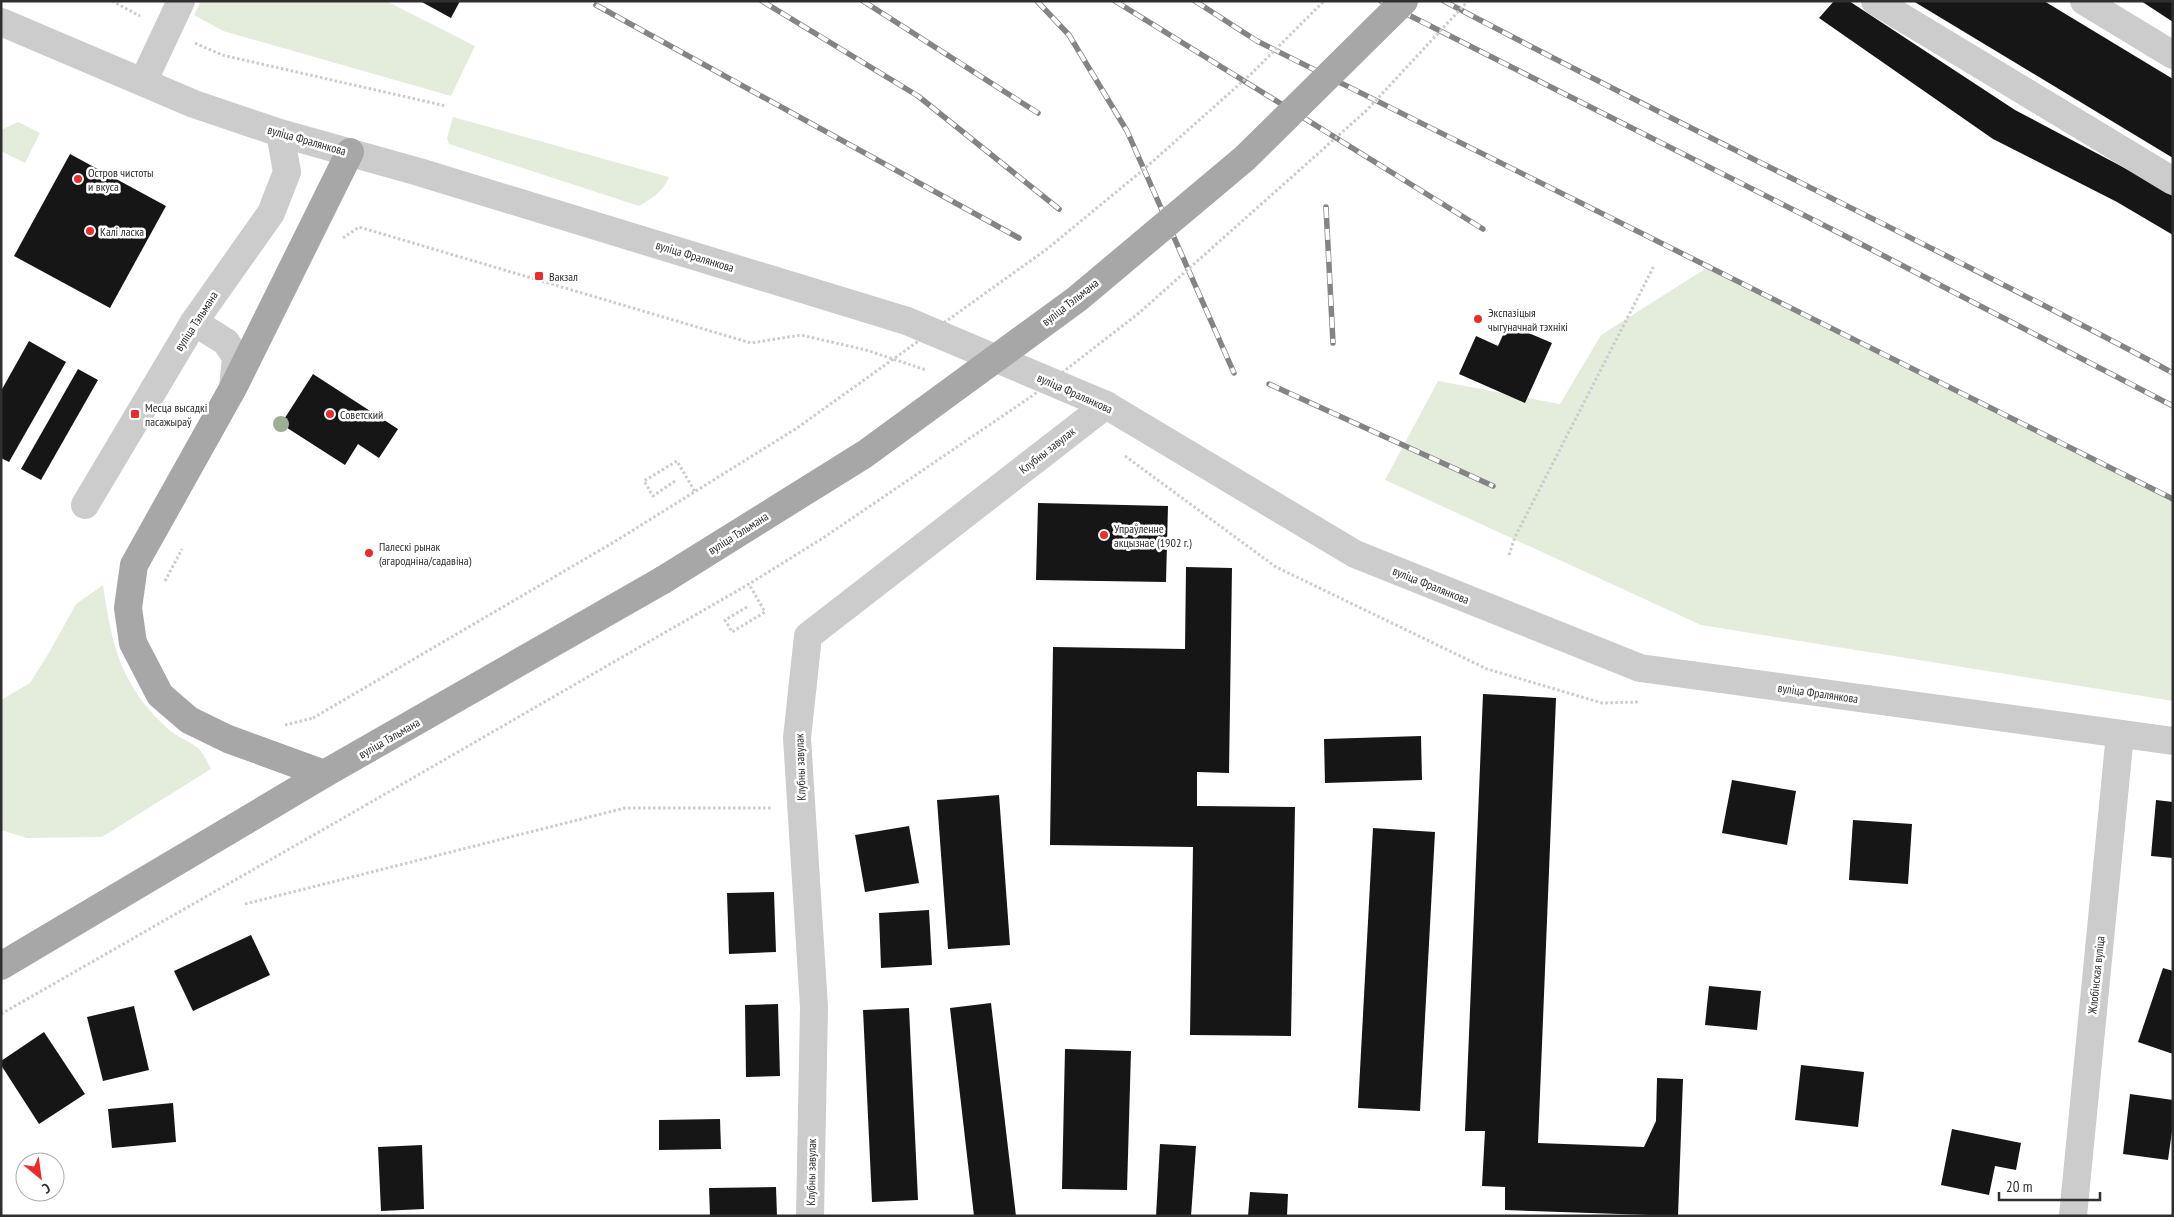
<svg xmlns="http://www.w3.org/2000/svg" width="2174" height="1217" font-family="'PT Sans Narrow',sans-serif">
<style>
.green{fill:#e4eddc}
.building{fill:#161616}
.lines{fill:none;stroke-linecap:round;stroke-linejoin:round}
.path{stroke:#ccc;stroke-width:3;stroke-dasharray:2.5 2.5;stroke-linecap:butt}
.minor{stroke:#ccc;stroke-width:28}
.major{stroke:#a7a7a7;stroke-width:28}
.rail-casing{stroke:#848484;stroke-width:5.5}
.rail{stroke:#fff;stroke-width:4;stroke-dasharray:11;stroke-linecap:butt}
.path-bridge{stroke:#ccc;stroke-width:3;stroke-dasharray:2.5 2.5;stroke-linecap:butt}
.major-bridge{stroke:#a7a7a7;stroke-width:28}
.tree{fill:#9eae93}
.poi-dot{fill:#eb2c2c;stroke:#fff;stroke-width:2}
.labels{text-anchor:middle;dominant-baseline:central;stroke-width:5;stroke-linejoin:round;paint-order:stroke}
.street-label{font-size:12px;fill:#2f2f2f;stroke:#fff}
.poi-label{font-size:12px;fill:#2f2f2f;stroke:#fff;text-anchor:start}
</style>
<rect width="100%" height="100%" fill="#fff"/>
<g class="green">
<polygon points="201,1 386,1 475,46 451,96 223,31 194,15"/>
<path d="M453,117L669,177C664,191 651,199 639,206L449,144L447,138Z"/>
<polygon points="18,122 40,133 25,163 1,151 1,130"/>
<polygon points="1708,267 2173,499 2173,701 1701,625 1385,480 1438,381 1560,404 1601,335"/>
<path d="M103,585C112,646 120,684 167,728C177,737 190,741 199,749C204,754 208,763 211,769L102,837L27,838L1,830V700L30,683L50,651L76,604Z"/>
</g>
<g class="building">
<polygon points="420,1 460,1 451,18"/>
<polygon points="1834,1 1849,1 2015,110 2136,174 2173,196 2173,235 2117,202 1993,139 1819,18"/>
<polygon points="1913,1 2044,1 2173,79 2173,158"/>
<polygon points="2141,1 2173,1 2173,22"/>
<polygon points="70,154 166,206 110,308 14,256"/>
<polygon points="1508,324 1552,343 1525,403 1459,374 1476,336 1498,346"/>
<polygon points="29,341 66,362 9,462 1,458 1,391"/>
<polygon points="78,369 98,380 41,480 21,469"/>
<polygon points="313,374 398,429 379,458 358,444 345,465 281,424"/>
<polygon points="1038,503 1168,506 1166,582 1036,580"/>
<polygon points="1186,567 1232,568 1229,773 1197,772 1197,806 1295,807 1291,1036 1190,1035 1193,847 1050,845 1053,647 1185,649"/>
<polygon points="1483,694 1556,698 1538,1143 1644,1147 1656,1121 1657,1078 1683,1079 1678,1216 1505,1210 1505,1187 1482,1186 1485,1131 1465,1131"/>
<polygon points="1421,736 1422,780 1325,783 1324,739"/>
<polygon points="1732,780 1796,791 1787,845 1722,833"/>
<polygon points="999,795 1010,945 948,949 937,800"/>
<polygon points="2156,800 2173,802 2173,858 2151,856"/>
<polygon points="1853,820 1912,824 1908,884 1849,880"/>
<polygon points="909,826 919,883 865,892 855,835"/>
<polygon points="1373,828 1435,832 1420,1111 1358,1108"/>
<polygon points="774,892 776,952 729,954 727,893"/>
<polygon points="929,910 932,965 881,968 879,913"/>
<polygon points="251,935 270,975 193,1011 174,971"/>
<polygon points="2163,968 2173,971 2173,1054 2138,1042"/>
<polygon points="1709,986 1761,991 1757,1030 1705,1025"/>
<polygon points="991,1003 1016,1216 974,1216 950,1008"/>
<polygon points="778,1004 780,1076 746,1077 745,1005"/>
<polygon points="134,1006 149,1070 103,1081 87,1017"/>
<polygon points="909,1008 918,1200 872,1202 863,1010"/>
<polygon points="44,1032 85,1094 39,1124 1,1065 1,1061"/>
<polygon points="1065,1049 1131,1051 1127,1190 1062,1189"/>
<polygon points="1801,1065 1864,1072 1858,1127 1795,1120"/>
<polygon points="2130,1094 2173,1100 2173,1124 2168,1160 2123,1154"/>
<polygon points="173,1103 176,1142 112,1148 108,1109"/>
<polygon points="720,1119 721,1149 659,1150 659,1120"/>
<polygon points="1952,1129 2021,1143 2016,1170 1995,1166 1989,1195 1941,1185"/>
<polygon points="1160,1144 1196,1146 1191,1216 1156,1216"/>
<polygon points="422,1145 424,1209 381,1211 378,1147"/>
<polygon points="776,1187 777,1216 710,1216 709,1188"/>
<polygon points="1250,1192 1288,1194 1287,1216 1248,1216"/>
</g>
<g class="lines">
<g class="path">
<polyline points="112,1 140,16"/>
<polyline points="195,43 222,55 446,106"/>
<polyline points="343,238 359,227 751,343 801,335 866,350 926,370"/>
<polyline points="1125,456 1276,567 1487,669 1602,703 1639,702"/>
<polyline points="675,481 653,496 644,481 677,461 695,492"/>
<polyline points="1509,555 1515,537 1654,266"/>
<polyline points="165,581 182,549"/>
<polyline points="747,607 725,620 732,632 765,612 749,584"/>
<polyline points="285,725 313,718"/>
<polyline points="245,904 625,808 771,808"/>
<polyline points="1,1014 366,805"/>
</g>
<g class="minor">
<polyline points="1875,1 2173,181"/>
<polyline points="2084,1 2173,55"/>
<polyline points="1,22 194,104 280,133 419,172 907,321 1106,405 1355,554 1640,668 2173,741"/>
<polyline points="143,82 181,1"/>
<polyline points="194,322 226,342 236,357 233,388"/>
<polyline points="85,505 194,322 271,213 287,172 280,133"/>
<polyline points="810,1216 814,1007 797,738 808,636 1106,405"/>
<polyline points="2073,1216 2120,734"/>
</g>
<g class="major">
<polyline points="324,774 228,739 189,720 160,695 133,643 128,608 134,565 233,388 350,152"/>
<polyline points="1,966 324,774 663,580"/>
</g>
<defs>
<g id="rail">
<polyline points="762,1 918,96 1059,209"/>
<polyline points="863,1 1038,113"/>
<polyline points="1037,1 1069,35 1127,131 1234,373"/>
<polyline points="1115,1 1483,229"/>
<polyline points="1195,1 1257,41 2173,499"/>
<polyline points="1381,1 1859,243 2173,406"/>
<path d="M1444,1C1685,129 1932,244 2173,373"/>
<polyline points="596,5 1019,238"/>
<polyline points="1326,207 1333,343"/>
<polyline points="1269,384 1493,486"/>
</g>
</defs>
<use href="#rail" class="rail-casing"/>
<use href="#rail" class="rail"/>
<g class="path-bridge">
<polyline points="313,718 614,542 797,428 1047,249 1143,170 1251,74 1324,1"/>
<polyline points="366,805 749,584 823,538 1032,396 1139,313 1367,110 1468,1"/>
</g>
<polyline class="major-bridge" points="663,580 865,454 1077,299 1245,158 1404,1"/>
</g>
<circle class="tree" cx="281" cy="424" r="8"/>
<g class="poi-dot">
<circle cx="78" cy="179" r="5"/>
<circle cx="90" cy="231" r="5"/>
<rect x="534" y="271" width="10" height="10" rx="2.5"/>
<circle cx="1478" cy="319" r="5"/>
<rect x="130" y="409" width="10" height="10" rx="2.5"/>
<circle cx="330" cy="414" r="5"/>
<circle cx="1104" cy="535" r="5"/>
<circle cx="369" cy="553" r="5"/>
</g>
<g class="labels">
<g class="street-label">
<text transform="translate(307 140) rotate(16)">вуліца Фралянкова</text>
<text transform="translate(695 256) rotate(17)">вуліца Фралянкова</text>
<text transform="translate(1070 302) rotate(-38)">вуліца Тэльмана</text>
<text transform="translate(196 321) rotate(-57)">вуліца Тэльмана</text>
<text transform="translate(1075 393) rotate(24)">вуліца Фралянкова</text>
<text transform="translate(1047 450) rotate(-38)">Клубны завулак</text>
<text transform="translate(738 533) rotate(-32)">вуліца Тэльмана</text>
<text transform="translate(1431 585) rotate(22)">вуліца Фралянкова</text>
<text transform="translate(1818 693) rotate(8)">вуліца Фралянкова</text>
<text transform="translate(389 738) rotate(-30)">вуліца Тэльмана</text>
<text transform="translate(800 767) rotate(-92)">Клубны завулак</text>
<text transform="translate(2096 975) rotate(-84)">Жлобінская вуліца</text>
<text transform="translate(811 1172) rotate(-89)">Клубны завулак</text>
</g>
<g class="poi-label">
<text x="88" y="172">Остров чистоты<tspan x="88" dy="14">и вкуса</tspan></text>
<text x="100" y="231">Калі ласка</text>
<text x="549" y="276">Вакзал</text>
<text x="1488" y="312">Экспазіцыя<tspan x="1488" dy="14">чыгуначнай тэхнікі</tspan></text>
<text x="145" y="407">Месца высадкі<tspan x="145" dy="14">пасажыраў</tspan></text>
<text x="340" y="414">Советский</text>
<text x="1114" y="528">Упраўленне<tspan x="1114" dy="14">акцызнае (1902 г.)</tspan></text>
<text x="379" y="546">Палескі рынак<tspan x="379" dy="14">(агародніна/садавіна)</tspan></text>
</g>
</g>
<rect width="2174" height="1217" fill="none" stroke="#2f2f2f" stroke-width="5"/>
<g transform="translate(40 1177) rotate(151)"><circle r="24" fill="#ffffff" stroke="#acacac"/>
<path d="M0-4L9 19L0 12L-9 19Z" fill="#eb2c2c"/>
<text y="-8" font-size="14" font-weight="bold" text-anchor="middle" fill="#2f2f2f">С</text>
</g>
<path d="M1999 1192v8h101v-8" fill="none" stroke="#2f2f2f" stroke-width="2.5"/>
<text x="2006" y="1192" font-size="15" fill="#2f2f2f" stroke="#ffffff" stroke-width="4" paint-order="stroke">20 m</text>
</svg>
